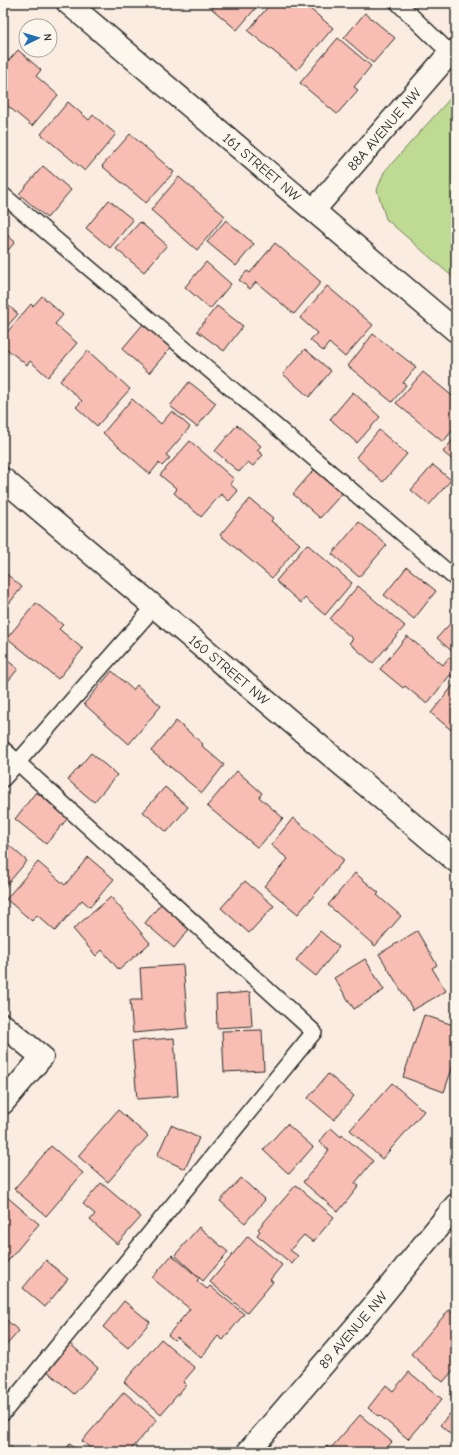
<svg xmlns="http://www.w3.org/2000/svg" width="459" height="1455" font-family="'Comic Neue',sans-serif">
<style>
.green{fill:#bfda92;stroke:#75825e}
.building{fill:#f8beb3;stroke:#2b2b2b}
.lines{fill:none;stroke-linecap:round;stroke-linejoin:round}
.lane-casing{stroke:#2b2b2b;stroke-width:18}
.street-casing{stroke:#2b2b2b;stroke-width:25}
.secondary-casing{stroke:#2b2b2b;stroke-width:25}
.lane{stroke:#fbf7ec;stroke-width:15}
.street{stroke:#fbf7ec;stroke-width:22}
.secondary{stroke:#fbf7ec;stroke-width:22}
.labels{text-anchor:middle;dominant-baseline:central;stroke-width:3;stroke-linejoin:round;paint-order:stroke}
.street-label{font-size:14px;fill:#2b2b2b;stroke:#fbf7ec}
</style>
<rect width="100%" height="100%" fill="#faece1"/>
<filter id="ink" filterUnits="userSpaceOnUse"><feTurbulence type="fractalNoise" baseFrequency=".025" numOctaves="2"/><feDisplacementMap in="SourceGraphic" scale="8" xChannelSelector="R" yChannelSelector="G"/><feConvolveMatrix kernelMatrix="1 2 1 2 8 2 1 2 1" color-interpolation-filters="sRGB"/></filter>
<g filter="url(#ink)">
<polygon class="green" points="456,92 456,280 386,219 377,190 384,172"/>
<g class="building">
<polygon points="216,3 260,3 237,30 212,9"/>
<polygon points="271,3 303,3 333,28 297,70 248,31"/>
<polygon points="365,13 395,38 373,63 344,38"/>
<polygon points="338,38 371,66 354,87 358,90 337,114 300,83"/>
<polygon points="18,50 41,70 36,76 58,95 32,126 3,102 3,67"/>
<polygon points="68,102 89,120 93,115 116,134 85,171 41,134"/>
<polygon points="130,134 174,172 146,203 102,166"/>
<polygon points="43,166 71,190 47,218 19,194"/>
<polygon points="179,177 225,216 197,250 151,210"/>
<polygon points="109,200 133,220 110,248 86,228"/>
<polygon points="226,220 254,244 236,266 207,242"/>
<polygon points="140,222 167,245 144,272 116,249"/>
<polygon points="3,231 15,242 3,256"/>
<polygon points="275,243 321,282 294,314 256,282 250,289 239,280 247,271 250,273"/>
<polygon points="206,262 231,284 210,309 185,287"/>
<polygon points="327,286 373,325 345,357 329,343 323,351 310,340 317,333 300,318"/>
<polygon points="42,296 63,315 55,324 77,343 48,377 30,361 27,365 3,346 3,337 31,304 33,306"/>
<polygon points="3,301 18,314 3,331"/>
<polygon points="217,306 243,326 224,351 197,331"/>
<polygon points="145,322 172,346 149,373 122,349"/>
<polygon points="373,334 416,367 403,383 406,385 392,402 348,366"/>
<polygon points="305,349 331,371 309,397 283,374"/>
<polygon points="88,351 130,389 97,426 76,407 82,401 60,381"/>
<polygon points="423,372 456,399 456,426 443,442 396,403"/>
<polygon points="189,382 216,403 197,427 170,406"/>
<polygon points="353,392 380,417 357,443 330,419"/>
<polygon points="132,399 161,424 172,411 190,427 166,455 170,458 162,466 159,463 150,474 103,433"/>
<polygon points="237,425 261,446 257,450 263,455 253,466 248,462 239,472 215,451"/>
<polygon points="379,430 407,454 383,482 356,457"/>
<polygon points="456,436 456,463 443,452"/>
<polygon points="190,441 234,479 230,484 238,491 229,501 221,494 201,517 174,493 177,489 160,475"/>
<polygon points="319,464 346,489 320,518 293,494"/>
<polygon points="433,465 451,480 429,505 411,490"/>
<polygon points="250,499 273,518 271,521 300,544 272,578 220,535"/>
<polygon points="359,522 387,545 359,577 332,554"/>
<polygon points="307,544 352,583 325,615 305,598 301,603 276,581"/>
<polygon points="407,567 436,591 414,619 384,595"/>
<polygon points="3,571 22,587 3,611"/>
<polygon points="358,586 405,626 373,663 349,643 353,639 330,619"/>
<polygon points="36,603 63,625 59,629 83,649 58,679 7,638"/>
<polygon points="456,617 456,655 437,638"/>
<polygon points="407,636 443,665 449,657 456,663 456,671 452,677 450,675 427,704 405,686 403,688 380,669"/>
<polygon points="3,657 18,669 3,687"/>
<polygon points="112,671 133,690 137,685 161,706 129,744 84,704"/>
<polygon points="456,682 456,734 431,713"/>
<polygon points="176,721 203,744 202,746 224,765 202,793 151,751"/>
<polygon points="91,753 117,775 94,802 68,780"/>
<polygon points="237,771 262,793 259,797 283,818 258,848 207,806"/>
<polygon points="165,787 188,807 167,832 143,812"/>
<polygon points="36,792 68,818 46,844 15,819"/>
<polygon points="293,818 344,860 298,914 264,886 288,859 271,845"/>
<polygon points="3,840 27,861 3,889"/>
<polygon points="88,857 114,879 90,907 82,900 55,931 37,915 32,921 6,899 38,862 65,885"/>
<polygon points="355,873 379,893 377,895 401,916 375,946 328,905"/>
<polygon points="245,881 274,906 249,933 221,908"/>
<polygon points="111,897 150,943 119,970 102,950 96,956 73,929"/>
<polygon points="165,899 190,928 174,948 145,923"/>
<polygon points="320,931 339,947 316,976 296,960"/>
<polygon points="417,931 437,965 432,968 446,991 413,1010 379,954"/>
<polygon points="365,959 384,990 354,1009 334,978"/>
<polygon points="183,965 188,1028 133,1033 130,1000 142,1000 140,968"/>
<polygon points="250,992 252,1026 217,1028 216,995"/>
<polygon points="424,1015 456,1026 456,1057 444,1092 403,1077"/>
<polygon points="262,1030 264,1070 224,1072 222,1031"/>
<polygon points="174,1038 178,1096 137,1099 132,1041"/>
<polygon points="328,1074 354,1096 334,1120 308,1098"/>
<polygon points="392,1083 424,1111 382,1159 350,1130"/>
<polygon points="118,1110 148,1136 108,1182 78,1156"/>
<polygon points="287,1124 313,1147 289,1174 263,1150"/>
<polygon points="171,1125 199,1138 185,1169 157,1156"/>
<polygon points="331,1128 341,1137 342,1135 373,1161 355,1183 359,1186 338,1212 303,1182 329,1150 319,1142"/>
<polygon points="51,1146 83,1173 46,1216 14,1189"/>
<polygon points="241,1178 265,1200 245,1223 220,1201"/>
<polygon points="101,1183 141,1217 117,1244 90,1220 95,1214 83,1204"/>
<polygon points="296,1185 334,1217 313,1242 304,1235 290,1250 298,1256 292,1264 257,1235 260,1231 258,1229"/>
<polygon points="7,1197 39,1224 3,1267 3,1202"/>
<polygon points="199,1227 228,1252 203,1281 175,1255"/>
<polygon points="248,1236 282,1265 270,1280 273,1282 247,1313 210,1282"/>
<polygon points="172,1255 199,1278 197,1281 207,1289 210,1286 244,1314 223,1340 218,1336 201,1358 177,1337 174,1340 168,1335 190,1309 152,1278"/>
<polygon points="46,1260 68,1279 45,1307 23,1288"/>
<polygon points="124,1301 150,1322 128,1348 103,1327"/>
<polygon points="449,1310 456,1317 456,1367 443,1382 411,1354"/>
<polygon points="3,1317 19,1331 3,1349"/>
<polygon points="161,1339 195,1368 183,1382 186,1385 161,1414 124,1382"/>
<polygon points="70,1344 98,1368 74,1394 47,1371"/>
<polygon points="409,1372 442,1399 408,1439 379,1415 378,1416 368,1408 386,1385 393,1391"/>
<polygon points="456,1386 456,1400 449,1394"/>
<polygon points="124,1392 157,1420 129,1452 95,1452 82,1441"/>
<polygon points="456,1407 456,1439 440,1425"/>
<polygon points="360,1415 392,1442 383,1452 322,1452 327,1446 330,1449"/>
<polygon points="70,1444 79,1452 63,1452"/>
<polygon points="9,1445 17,1452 3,1452"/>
</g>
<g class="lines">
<defs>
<g id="lane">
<polyline points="398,3 450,53"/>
<polyline points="3,195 456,579"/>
<polyline points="3,749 314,1032 3,1413"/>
<polyline points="3,779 155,606"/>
</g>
<g id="street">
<path id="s1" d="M68,3L456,331"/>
<path id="s2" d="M314,210L450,53L456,50"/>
<polyline points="3,1025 42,1057 3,1103"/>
</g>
<g id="secondary">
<path id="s3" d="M3,479L456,861"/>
<path id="s4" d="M248,1452L376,1303L456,1205"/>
</g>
</defs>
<use href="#lane" class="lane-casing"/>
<use href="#street" class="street-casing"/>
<use href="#secondary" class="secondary-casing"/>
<use href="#lane" class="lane"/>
<use href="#street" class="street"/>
<use href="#secondary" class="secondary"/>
</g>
</g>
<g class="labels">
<g class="street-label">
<text stroke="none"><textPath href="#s2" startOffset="107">88A AVENUE NW</textPath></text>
<text stroke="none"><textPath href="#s1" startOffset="254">161 STREET NW</textPath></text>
<text stroke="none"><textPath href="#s3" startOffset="296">160 STREET NW</textPath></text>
<text stroke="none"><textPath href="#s4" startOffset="161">89 AVENUE NW</textPath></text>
</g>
</g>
<rect width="459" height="1455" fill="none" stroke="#fbf7ec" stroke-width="16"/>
<rect x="8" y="8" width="443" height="1439" fill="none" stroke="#2b2b2b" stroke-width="1.5" filter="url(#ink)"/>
<g transform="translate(38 38) rotate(85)"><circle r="19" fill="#fbf7ec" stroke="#a8a59f"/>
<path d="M0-3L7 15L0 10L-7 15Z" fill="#1f6fb2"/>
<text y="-6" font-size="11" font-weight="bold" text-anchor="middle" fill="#2b2b2b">N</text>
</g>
</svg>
